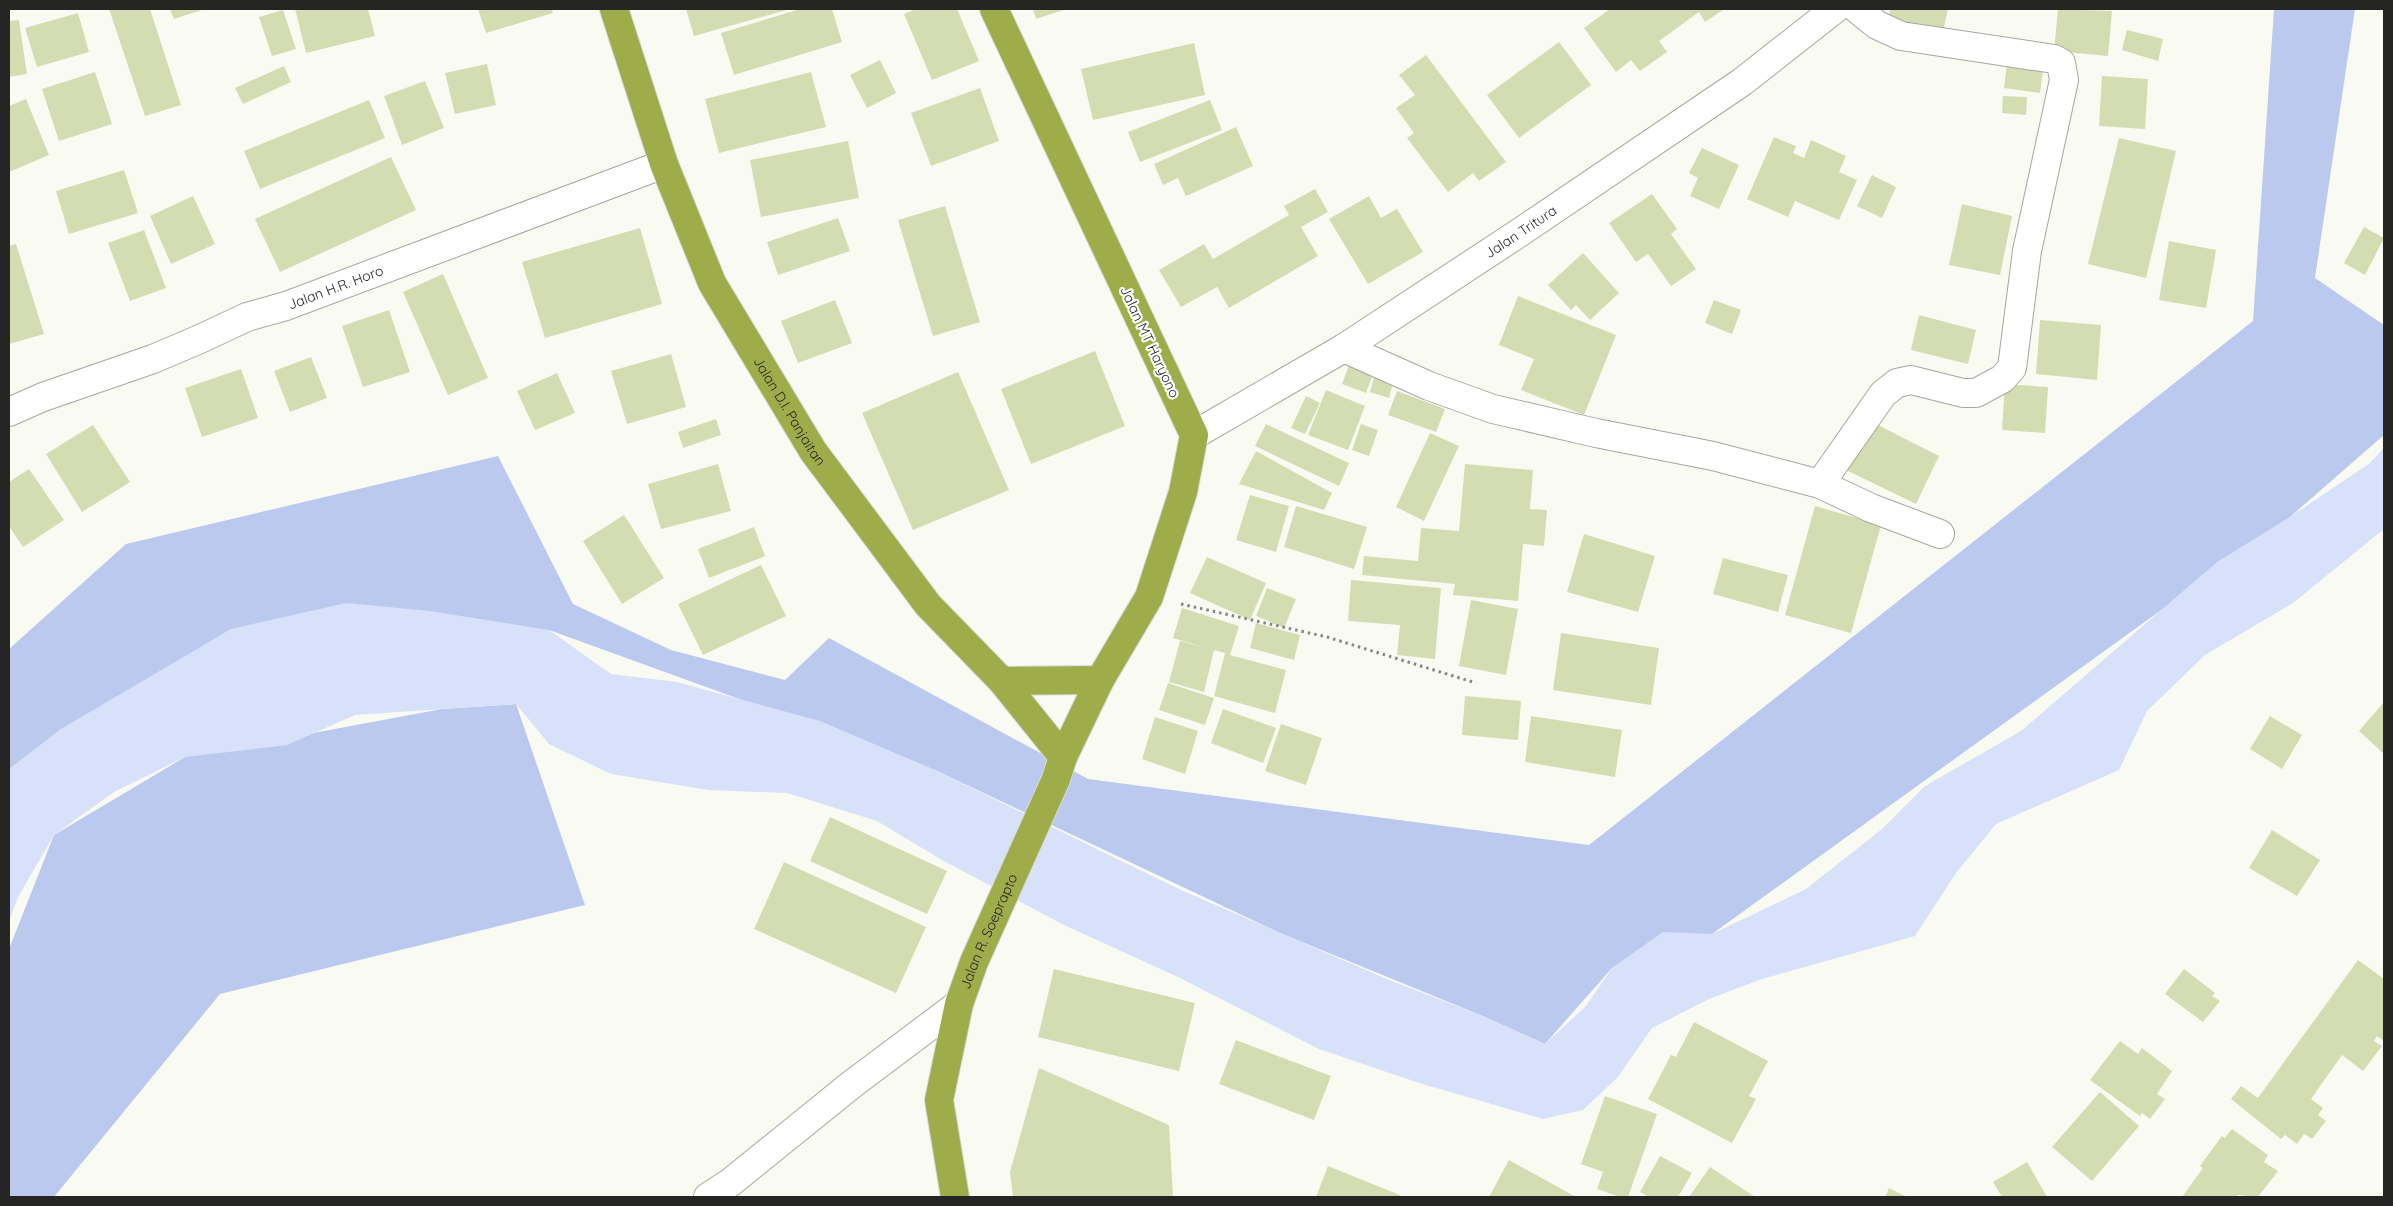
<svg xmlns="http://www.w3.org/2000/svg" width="2393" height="1206" font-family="Quicksand,sans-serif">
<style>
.green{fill:#bcc9ef}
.water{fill:#d8e1fa}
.building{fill:#d4ddb2}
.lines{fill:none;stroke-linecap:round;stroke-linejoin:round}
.street-casing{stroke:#a5a7a0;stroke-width:30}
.secondary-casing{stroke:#a5a7a0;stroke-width:30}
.highway-casing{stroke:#d8d8d7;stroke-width:30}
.path{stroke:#858782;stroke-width:3;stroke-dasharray:2.5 4;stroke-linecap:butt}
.street{stroke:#fff;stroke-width:28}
.secondary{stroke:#fff;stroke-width:28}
.highway{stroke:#9eac4a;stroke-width:28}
.labels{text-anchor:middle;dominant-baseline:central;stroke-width:4.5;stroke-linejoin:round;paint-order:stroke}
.street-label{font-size:14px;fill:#252623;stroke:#fff}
</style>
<rect width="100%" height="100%" fill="#f9fbf3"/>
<g class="green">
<polygon points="2274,9 2355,9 2315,278 2384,325 2384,435 2290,517 1712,934 1612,968 1545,1044 1485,1017 1280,933 935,770 549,630 231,629 9,771 9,649 126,544 498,456 573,604 671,650 785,680 829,638 1088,779 1589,845 2253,321"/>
<polygon points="516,704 585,905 220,994 54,1197 9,1197 9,949 54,835 185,757 442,709"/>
</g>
<polygon class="water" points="2384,448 2384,529 2293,603 2205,655 2147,711 2119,770 1996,824 1956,873 1915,936 1762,979 1709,999 1652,1028 1618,1077 1583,1110 1543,1119 1419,1083 1319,1049 1178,977 1064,925 942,860 877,821 787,793 708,790 611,774 549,744 516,704 355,715 287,745 185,757 114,792 54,835 18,897 9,922 9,769 61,729 231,629 346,603 430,611 549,630 611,674 677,682 820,721 935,770 1181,890 1387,979 1485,1017 1545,1044 1586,1006 1612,968 1663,932 1712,934 1806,889 1882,829 1925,786 2021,731 2217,562 2290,517 2370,463"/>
<g class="building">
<polygon points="109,9 150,9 181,105 145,116"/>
<polygon points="170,9 205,9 174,19"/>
<polygon points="295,9 368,9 375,36 306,53"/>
<polygon points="478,9 552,9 553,13 486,33"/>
<polygon points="686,9 790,9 694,36"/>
<polygon points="800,9 832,9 842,42 734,75 721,33"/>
<polygon points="916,9 957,9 979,61 932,80 904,14"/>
<polygon points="1033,9 1066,9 1036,19"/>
<polygon points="1610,9 1724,9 1705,22 1699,12 1659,41 1667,52 1640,71 1631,60 1616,72 1584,28"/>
<polygon points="1890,9 1948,9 1943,32 1888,21"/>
<polygon points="2058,9 2112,11 2108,56 2054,51"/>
<polygon points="283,10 296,49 272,56 259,17"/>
<polygon points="78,13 89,52 37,67 25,28"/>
<polygon points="19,20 27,74 9,77 9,21"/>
<polygon points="2127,30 2163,39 2158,61 2122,50"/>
<polygon points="1559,42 1591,85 1519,138 1487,95"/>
<polygon points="1194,43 1205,95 1093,120 1081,69"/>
<polygon points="1426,55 1506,162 1479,181 1473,173 1448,192 1407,138 1414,133 1396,108 1415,95 1399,75"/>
<polygon points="880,60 896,93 867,108 850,75"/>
<polygon points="487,64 496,105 455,114 445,73"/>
<polygon points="2007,64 2043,69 2040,93 2004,88"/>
<polygon points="284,66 291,82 243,104 235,88"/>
<polygon points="95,72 112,124 59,141 42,89"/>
<polygon points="811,72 826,127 719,153 705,99"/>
<polygon points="2102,76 2148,79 2145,129 2099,126"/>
<polygon points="425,81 444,128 402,145 384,96"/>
<polygon points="980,88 999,141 931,166 911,113"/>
<polygon points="2003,96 2027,97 2026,115 2002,113"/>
<polygon points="26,99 49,155 9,172 9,106"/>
<polygon points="369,100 385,138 260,189 244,151"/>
<polygon points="1210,100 1222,130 1140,162 1128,132"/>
<polygon points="1236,127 1253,166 1186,196 1178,178 1163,185 1154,164"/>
<polygon points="1774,137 1796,146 1793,153 1804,158 1811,140 1846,156 1839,172 1857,180 1839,220 1795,201 1788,217 1747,199"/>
<polygon points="2119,138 2176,151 2146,278 2088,264"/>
<polygon points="848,141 859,198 761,217 750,160"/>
<polygon points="1702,148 1739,165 1719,209 1690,196 1698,178 1689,173"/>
<polygon points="391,157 416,210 280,272 255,219"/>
<polygon points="124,170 138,213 69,234 56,191"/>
<polygon points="1872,175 1896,187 1882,218 1857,206"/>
<polygon points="1315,189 1328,212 1301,227 1318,256 1229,308 1217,287 1181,307 1159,270 1204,244 1213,259 1289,215 1284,206"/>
<polygon points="1652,194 1677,229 1671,234 1696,269 1671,286 1648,254 1636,262 1609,223"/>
<polygon points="193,196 215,244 171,264 150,216"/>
<polygon points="1369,196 1381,218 1397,209 1423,252 1368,284 1329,219"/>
<polygon points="1962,204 2012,216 2000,275 1949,265"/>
<polygon points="945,206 980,322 933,336 898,220"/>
<polygon points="838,218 850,251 778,275 767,242"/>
<polygon points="2364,227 2384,238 2365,275 2344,263"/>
<polygon points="640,228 662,304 545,338 522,262"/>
<polygon points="144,230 166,288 130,301 108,243"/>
<polygon points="2169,241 2216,250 2206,308 2159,300"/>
<polygon points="16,244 44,334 9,344 9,246"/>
<polygon points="1583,253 1619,293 1590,320 1576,305 1571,310 1548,285"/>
<polygon points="443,274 488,378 448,395 403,292"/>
<polygon points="1518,296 1616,335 1584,415 1521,390 1534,359 1499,345"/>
<polygon points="835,300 852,343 798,363 781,321"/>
<polygon points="1714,300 1741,310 1732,334 1705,323"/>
<polygon points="389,310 410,372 363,387 342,326"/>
<polygon points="1919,315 1976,330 1968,364 1911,350"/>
<polygon points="2040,320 2101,325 2097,380 2036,374"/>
<polygon points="1095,351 1125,426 1031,464 1001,389"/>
<polygon points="671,354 686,407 627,424 611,371"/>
<polygon points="311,357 327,398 290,412 274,371"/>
<polygon points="1350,363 1374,372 1366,393 1342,384"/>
<polygon points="241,369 258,418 202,437 185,388"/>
<polygon points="958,372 1009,490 913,530 862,413"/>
<polygon points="557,373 575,413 535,430 517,391"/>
<polygon points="1375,374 1394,379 1389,398 1370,392"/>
<polygon points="2005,384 2048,387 2045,433 2002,430"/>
<polygon points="1326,390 1365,406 1348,450 1308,435"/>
<polygon points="1397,391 1445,409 1436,432 1388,415"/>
<polygon points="1306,396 1320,403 1305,434 1291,428"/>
<polygon points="716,419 721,435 683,448 678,432"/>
<polygon points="1870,421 1939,456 1916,504 1846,470"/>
<polygon points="1266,424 1349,463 1339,486 1255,446"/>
<polygon points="1361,424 1378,430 1369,456 1352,450"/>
<polygon points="93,425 130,482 82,512 46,454"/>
<polygon points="1430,433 1459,446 1424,521 1396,507"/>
<polygon points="1256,451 1332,493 1324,510 1239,484"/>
<polygon points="718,464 731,511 661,529 648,484"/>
<polygon points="1465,464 1533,470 1530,509 1547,510 1544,546 1523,544 1518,601 1453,595 1455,584 1362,575 1364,556 1418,561 1421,528 1459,531"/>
<polygon points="29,469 64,520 23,547 9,526 9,482"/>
<polygon points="1250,495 1289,506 1276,552 1236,540"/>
<polygon points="1296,506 1367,527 1354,569 1284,547"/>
<polygon points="1815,506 1881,525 1851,633 1785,615"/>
<polygon points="624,515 664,578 622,604 583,541"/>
<polygon points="754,527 765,556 709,578 698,549"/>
<polygon points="1584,534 1655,556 1638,612 1567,592"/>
<polygon points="1207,557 1266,583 1250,620 1190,593"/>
<polygon points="1723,558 1788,575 1778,612 1713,594"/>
<polygon points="761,565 786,616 703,655 678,604"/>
<polygon points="1351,580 1441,588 1435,659 1397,655 1400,625 1348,621"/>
<polygon points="1267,588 1296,599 1284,628 1256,616"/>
<polygon points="1471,600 1518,609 1506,675 1459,666"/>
<polygon points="1182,608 1239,626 1230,655 1286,670 1275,713 1214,696 1225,653 1214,650 1204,692 1169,682 1180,641 1203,647 1173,638"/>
<polygon points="1256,623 1300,635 1294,660 1250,648"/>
<polygon points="1561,633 1659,648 1651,705 1553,690"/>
<polygon points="1168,683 1214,698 1205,725 1159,710"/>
<polygon points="1465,696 1521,701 1518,740 1462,735"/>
<polygon points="2384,702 2384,754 2359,731"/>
<polygon points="1223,709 1276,728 1263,763 1211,743"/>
<polygon points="1531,716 1622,730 1615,777 1525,762"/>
<polygon points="2270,716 2302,735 2282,769 2250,749"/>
<polygon points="1155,717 1198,731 1185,774 1142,759"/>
<polygon points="1281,724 1322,738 1306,785 1265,771"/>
<polygon points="830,817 947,871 927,914 810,861"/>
<polygon points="2272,830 2320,860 2297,896 2249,868"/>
<polygon points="784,862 926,927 896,993 754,929"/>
<polygon points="2358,960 2384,979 2384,1041 2377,1036 2374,1041 2382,1046 2363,1071 2342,1055 2311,1099 2323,1108 2318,1115 2326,1121 2312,1139 2304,1134 2297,1144 2285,1135 2281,1139 2231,1099 2241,1086 2258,1098"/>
<polygon points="1054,969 1195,1003 1179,1071 1038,1037"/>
<polygon points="2184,969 2215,993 2212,996 2220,1001 2203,1022 2165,994"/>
<polygon points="1694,1022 1768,1061 1749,1096 1756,1099 1732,1143 1648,1099 1671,1055 1676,1057"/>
<polygon points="1236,1040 1331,1076 1314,1120 1219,1084"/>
<polygon points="2120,1041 2138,1054 2142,1048 2172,1071 2157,1094 2165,1099 2150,1119 2142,1113 2140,1116 2090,1080"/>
<polygon points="1039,1068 1169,1125 1173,1197 1013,1197 1010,1172"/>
<polygon points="2100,1092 2139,1126 2092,1181 2052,1147"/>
<polygon points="1605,1096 1657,1114 1628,1197 1620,1197 1597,1189 1603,1172 1581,1164"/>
<polygon points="2232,1129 2268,1155 2264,1162 2278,1171 2258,1197 2238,1195 2236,1197 2182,1197 2203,1168 2200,1166 2222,1136 2225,1138"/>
<polygon points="1660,1156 1692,1173 1678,1197 1649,1197 1640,1192"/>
<polygon points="1509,1160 1576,1197 1489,1197"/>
<polygon points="2027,1162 2047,1197 2002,1197 1993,1182"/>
<polygon points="1328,1166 1400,1195 1399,1197 1316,1197"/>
<polygon points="1710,1167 1755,1197 1689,1197"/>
<polygon points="1889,1188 1907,1197 1885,1197"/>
</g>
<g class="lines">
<defs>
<g id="street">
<polyline points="1344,348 1429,386 1493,409 1596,433 1713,456 1820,484 1871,508 1940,534"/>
<polyline points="1820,484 1883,394 1897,383 1911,380 1963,393 1976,393 2002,379 2012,368 2027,251 2064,80 2061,63 2054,59 1901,36 1877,25 1857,9"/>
<polyline points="708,1197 731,1182 851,1085 959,1004"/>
</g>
<g id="secondary">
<path id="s1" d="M9,412L43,397L153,359L200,339L247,317L286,306L664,164"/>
<path id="s2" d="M1194,435L1344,348L1519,233L1742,82L1835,9"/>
</g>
<g id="highway">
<path id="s3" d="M614,9L664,164L712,283L813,451L928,605L1002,681L1100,680"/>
<polyline points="1002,681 1063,757"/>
<path id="s4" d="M955,1197L939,1100L959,1004L974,962L1056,779L1063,757L1100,680L1149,597L1183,492L1194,435L994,9"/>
</g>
</defs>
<use href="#street" class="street-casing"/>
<use href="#secondary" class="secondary-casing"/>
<use href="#highway" class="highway-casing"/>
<polyline class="path" points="1181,604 1327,637 1476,683"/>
<use href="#street" class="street"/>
<use href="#secondary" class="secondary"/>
<use href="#highway" class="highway"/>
</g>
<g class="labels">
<g class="street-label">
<text stroke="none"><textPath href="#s2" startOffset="385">Jalan Tritura</textPath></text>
<text stroke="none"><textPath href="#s1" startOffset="350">Jalan H.R. Horo</textPath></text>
<text transform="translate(1150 342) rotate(65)">Jalan MT Haryono</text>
<text stroke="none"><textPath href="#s3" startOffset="441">Jalan D.I. Panjaitan</textPath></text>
<text stroke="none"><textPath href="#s4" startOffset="275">Jalan R. Soeprapto</textPath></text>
</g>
</g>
<rect width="2393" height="1206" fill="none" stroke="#252623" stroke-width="20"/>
</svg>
